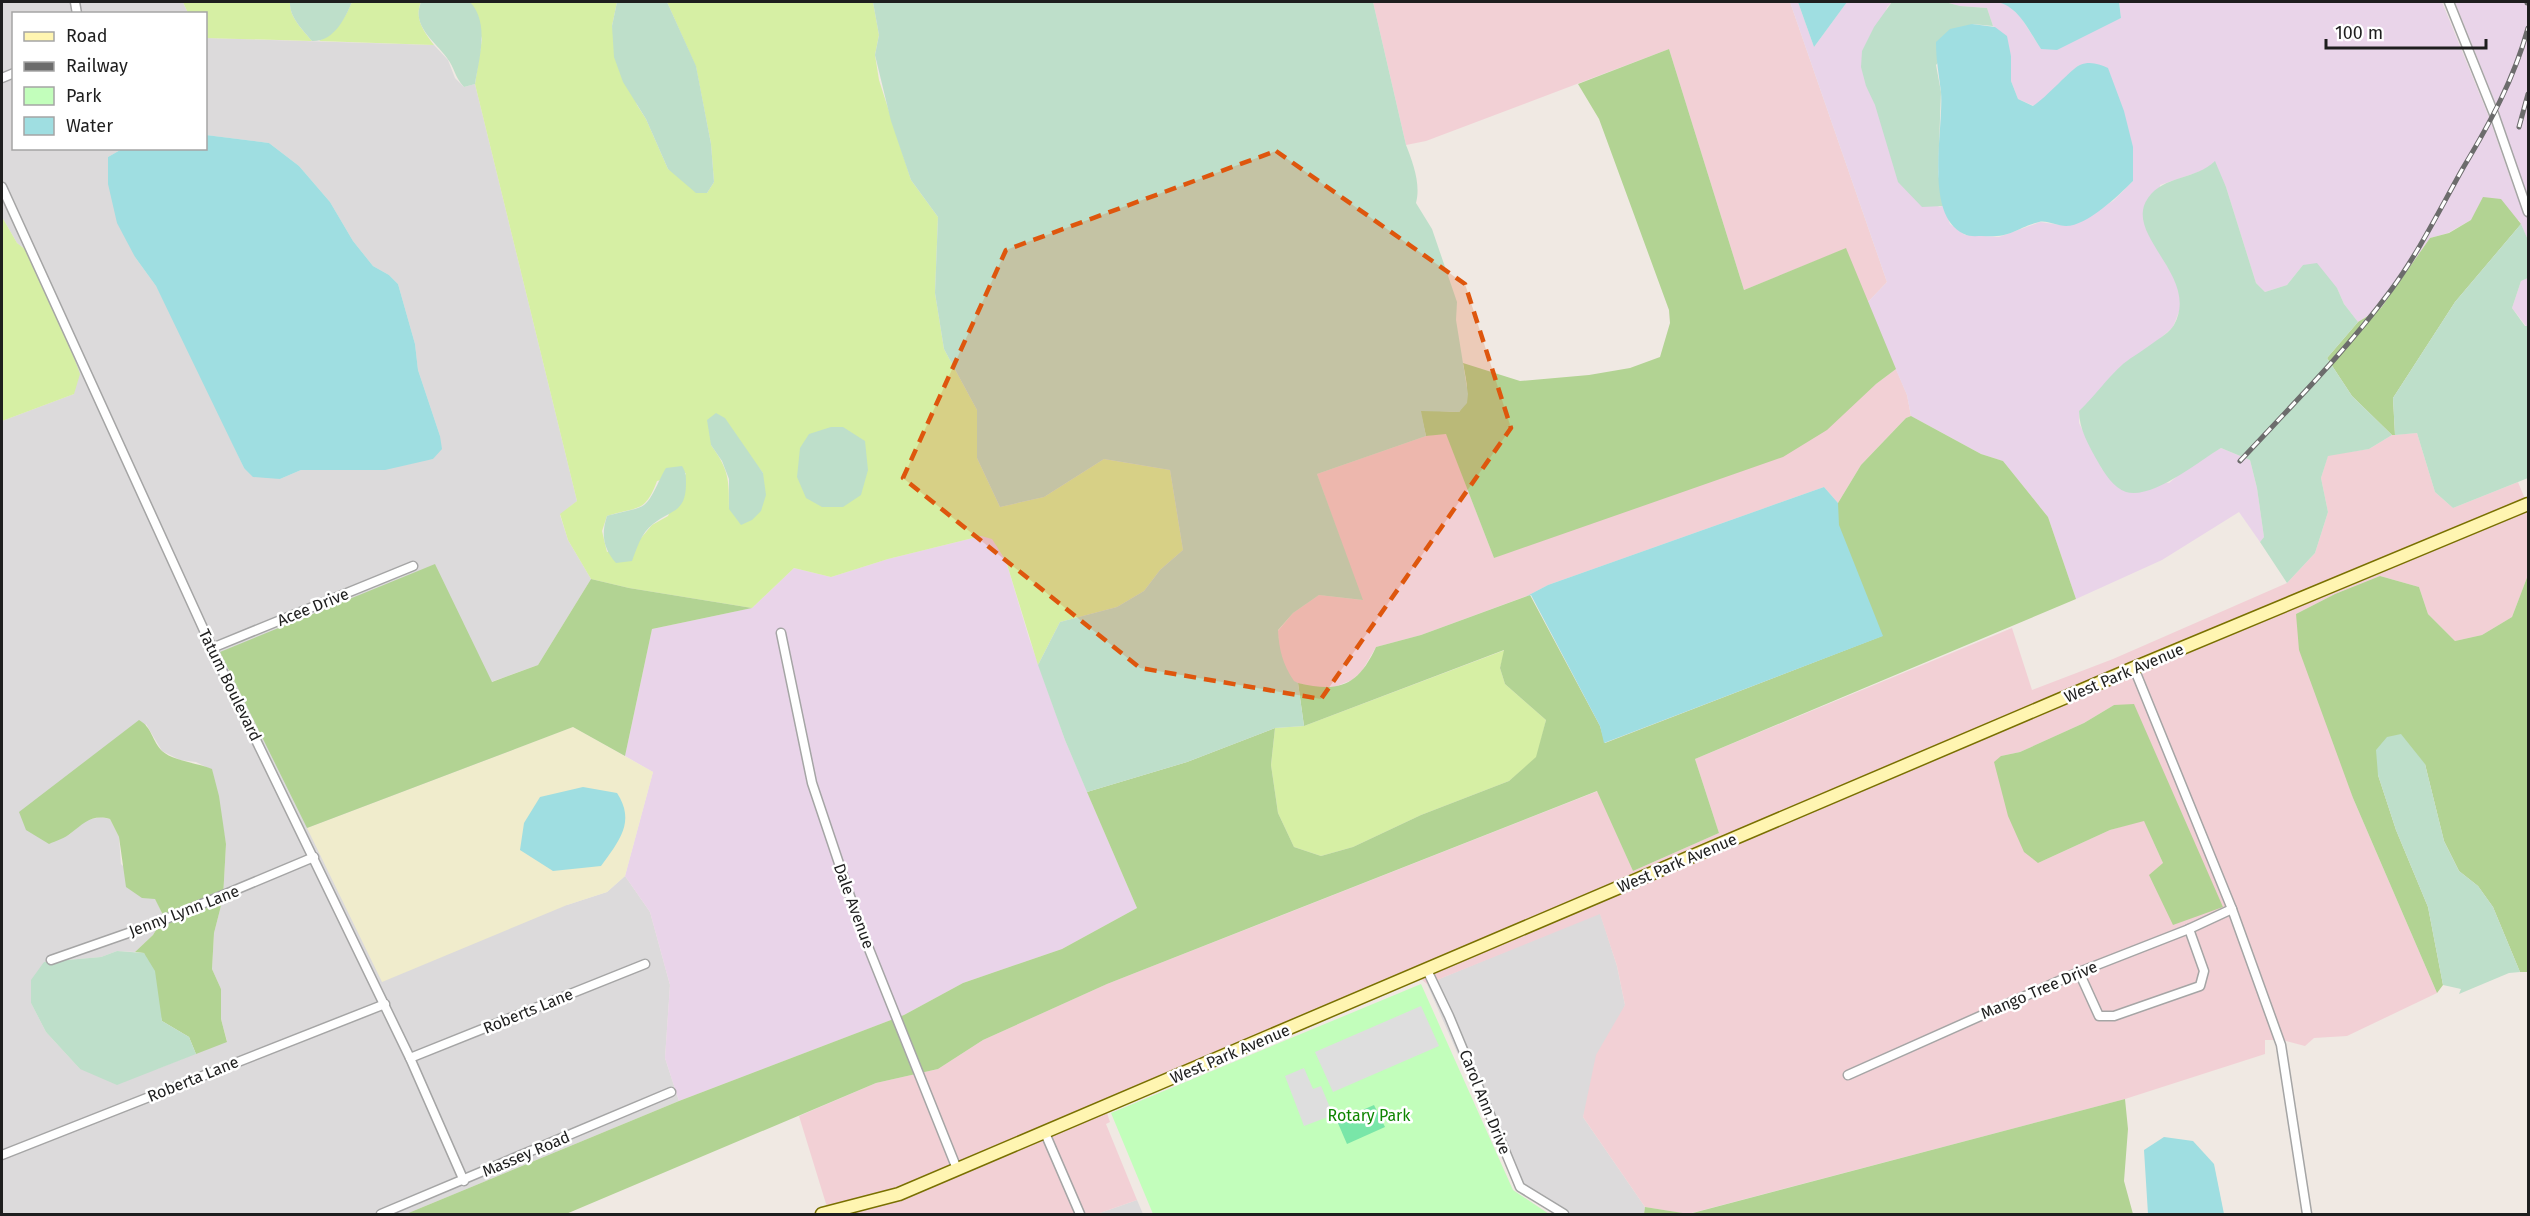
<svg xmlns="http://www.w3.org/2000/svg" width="2530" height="1216" font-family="'Fira Sans',sans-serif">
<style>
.residential{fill:#dcdadb;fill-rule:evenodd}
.commercial{fill:#f2d0d5;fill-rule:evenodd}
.industrial{fill:#e9d4e9}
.farmland{fill:#f0eccc}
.grass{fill:#d6efa4;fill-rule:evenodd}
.forest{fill:#b2d393}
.wetland{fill:#bedfca}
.park{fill:#c2febb}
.pitch{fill:#79e6a8}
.parking{fill:#dedede}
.water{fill:#9fdee1}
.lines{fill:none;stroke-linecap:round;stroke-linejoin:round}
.street-casing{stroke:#a5a5a5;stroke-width:11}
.secondary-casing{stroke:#797000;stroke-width:15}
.street{stroke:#fff;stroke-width:8}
.secondary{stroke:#fff5b1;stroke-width:12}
.rail-casing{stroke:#6c6c6c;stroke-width:5}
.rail{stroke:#fff;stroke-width:3;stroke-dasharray:9;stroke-linecap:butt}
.marked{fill:#de560d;fill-opacity:0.2;stroke:#de560d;stroke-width:4.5;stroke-dasharray:12 8;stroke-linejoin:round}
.labels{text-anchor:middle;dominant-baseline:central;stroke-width:5;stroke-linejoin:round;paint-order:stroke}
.street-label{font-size:16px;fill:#1e1e1e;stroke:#fff}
.park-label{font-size:16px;fill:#0f8502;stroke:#fff}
</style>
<rect width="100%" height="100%" fill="#f0e9e3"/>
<g class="residential">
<path d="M2,2H183L188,13L14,14V148L122,149L108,157L135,257L156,286L190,352L244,468L280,479L301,470L433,459L440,436L418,370L415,344L398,284L389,275L373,266L353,241L330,202L299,166L269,143L206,135V38L434,45L448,60L455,78L464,87L475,84L577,501L560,515L568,540L591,579L538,665L491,682L567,905L607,892L625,876L650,912L670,985L665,1058L679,1101L406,1214H2V421L74,394L38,259L17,243L2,217ZM146,724L162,751L180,760L196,762L212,770L226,844L223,898L214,933L212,969L221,989V1019L227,1041L157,1069H80L46,1032L31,1003L44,962L101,957L117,951L135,952L153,935L164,917L155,898L121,864L119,837L110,819L101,817L83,821L69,835Z"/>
<polygon points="1600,913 1617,966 1625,1005 1583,1117 1645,1207 1644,1214 1558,1214 1516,1186 1427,984"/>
<polygon points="1137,1200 1143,1214 1097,1214"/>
</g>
<g class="commercial">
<polygon points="1373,2 1790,2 1887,282 1867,303 1845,249 1744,290 1669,49 1426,141 1406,145"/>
<polygon points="1896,369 1907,395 1911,416 1906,418 1861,465 1838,503 1824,487 1548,585 1527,596 1421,635 1376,647 1362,671 1352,680 1332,688 1317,688 1294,682 1285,669 1279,651 1278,631 1293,613 1319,595 1362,600 1317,474 1426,436 1446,433 1494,558 1876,384"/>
<polygon points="2417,433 2435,492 2453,508 2518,482 2525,499 2132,662 898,1188 827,1207 799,1116 876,1083 938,1069 983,1040 1107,984 1598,791 1633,871 1719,833 1695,759 2012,628 2032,690 2113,659 2287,583 2315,553 2328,512 2321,478 2328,455 2369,449 2392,435"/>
<path d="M2528,511V575L2512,617L2482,635L2455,641L2428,614L2419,587L2380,576L2335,594L2296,614L2353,798L2437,993L2347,1036L2314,1038L2305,1046L2282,1040H2265V1054L2125,1099L1688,1214L1645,1207L1583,1117L1596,1055L1625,1005L1617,966L1600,914L1427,984L1421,979L2136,674ZM2114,705L2223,907L2163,863L2144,820L2110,830L2038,863L2001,756L2020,752L2084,723Z"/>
<polygon points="1107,1113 1110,1122 1106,1124 1137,1200 1097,1214 846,1214 901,1200"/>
</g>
<g class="industrial">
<polygon points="1790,2 1798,2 1814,47 1847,2 1892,2 1887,7 1866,86 1939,207 1943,206 1950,224 1965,235 1999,237 2040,222 2068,226 2113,201 2133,181 2079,65 2049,95 2034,106 2018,99 2011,81 2011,56 1995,27 1993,26 1987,8 1960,6 1945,2 2005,3 2020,16 2041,49 2121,18 2119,2 2442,2 2489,117 2517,197 2526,193 2499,112 2455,2 2528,2 2528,240 2519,220 2471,220 2448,233 2430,238 2381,308 2358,322 2344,304 2337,288 2303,265 2287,285 2265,292 2256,283 2226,187 2214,162 2207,169 2160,185 2165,262 2177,283 2182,304 2173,327 2079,411 2079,423 2102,469 2169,483 2187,468 2221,448 2250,460 2257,488 2264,537 2260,542 2239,512 2162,560 2076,599 2048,517 2003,461 1981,454 1911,416 1907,395 1867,303 1887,282"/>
<polygon points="2528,278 2528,326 2526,326 2512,308 2521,281"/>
<polygon points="981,536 992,538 1006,561 1029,638 1065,740 1137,908 1062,949 963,983 904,1015 679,1101 665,1058 670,985 650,912 625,876 653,772 625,756 652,629 752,608 794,568 831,577 888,559"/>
</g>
<polygon class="farmland" points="573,727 653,772 625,876 607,892 567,905 382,982 307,828"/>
<g class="grass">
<path d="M183,2H290C289,17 303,30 312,41L206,38V14L188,13Z"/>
<path d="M352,2H421C414,18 424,32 434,45L319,41C337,31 344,20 352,2Z"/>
<path d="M470,2H617L612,26L637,105L646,119L668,169L707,193L714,182L711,144L696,67L667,2H873L879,35L875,55L879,80L911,180L938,217L935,293L944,349L977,410V458L1000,507L1044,497L1104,459L1170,470L1183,550L1160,570L1144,591L1117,607L1060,622L1038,665L1006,561L992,539L981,536L888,559L831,577L794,568L752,608L629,588L591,579L568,540L560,514L577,501L475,84L482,39ZM711,445L745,450L763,473L729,509C729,479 729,470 711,445ZM686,473L668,516L652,525L641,538L607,552L602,531L607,516C637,506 645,514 657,481Z"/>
<polygon points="2,217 17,243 38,259 80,374 74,394 2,421"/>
<polygon points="1505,650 1500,668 1505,684 1546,720 1537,757 1509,781 1421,815 1353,847 1321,856 1294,847 1278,813 1271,765 1275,728 1304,726"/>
</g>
<g class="forest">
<path d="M1669,49L1744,290L1846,248L1896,369L1876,384L1827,430L1783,457L1494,558L1446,434L1426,436L1420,410L1459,412C1472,397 1466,381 1463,363L1520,381L1589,375L1630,368L1660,357L1670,323L1669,310L1599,119L1578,84Z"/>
<polygon points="2483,197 2501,199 2521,224 2455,302 2393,398 2395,435 2392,435 2352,396 2327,358 2358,322 2381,308 2430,238 2449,233 2471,220"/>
<path d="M1911,416L1981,454L2003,461L2048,517L2076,599L1695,759L1719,833L1633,871L1597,791L1107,984L983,1040L938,1069L876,1083L566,1214H406L679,1101L904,1015L963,983L1062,949L1137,908L1087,792L1187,762L1275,728L1271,765L1278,813L1294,847L1321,856L1353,847L1421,815L1509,781L1536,757L1546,720L1505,684L1500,668L1504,650L1304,726L1298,683C1339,693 1358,686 1376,647L1421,635L1530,595L1600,726L1605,743L1882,636L1838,525V503L1861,465L1906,418Z"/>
<polygon points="435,564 492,682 538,665 591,579 629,588 752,608 652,629 625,756 573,727 307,828 220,652"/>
<polygon points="2528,575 2528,972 2520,972 2493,907 2478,886 2459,871 2444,841 2425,764 2378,775 2396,830 2428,907 2443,985 2437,993 2353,798 2299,650 2296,614 2335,594 2380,576 2419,587 2428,614 2455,641 2482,635 2512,617"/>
<polygon points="2134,704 2223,907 2173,925 2149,875 2163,863 2144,821 2110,830 2038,863 2024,852 2008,816 1994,762 2001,756 2020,752 2084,723 2114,705"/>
<path d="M139,720C152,727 152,741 162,751C173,761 198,763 212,769L219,796L226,844L223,898L214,933L212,969L221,989V1019L227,1042L196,1054L189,1037L162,1021L144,953L135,952L153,935L164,917L155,899L142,898L126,887L119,837L110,819C92,814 84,823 71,833C65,838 56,841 49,844L26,830L19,812Z"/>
<polygon points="2125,1099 2128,1129 2124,1181 2133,1214 1644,1214 1645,1207 1689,1214"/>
</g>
<g class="wetland">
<path d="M290,2H352C345,18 334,42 312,41C303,30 289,17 290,2Z"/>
<path d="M421,2H470C490,23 479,59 475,84L464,87C454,76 455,68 447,58C435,41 411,26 421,2Z"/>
<polygon points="617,2 667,2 696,66 711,144 714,182 707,193 696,193 668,169 646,119 623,82 614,57 612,26"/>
<path d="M873,2H1373L1406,145C1413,163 1421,184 1416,203L1432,229L1457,302L1456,320L1468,394L1467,403L1459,412L1421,411L1426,436L1317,474L1363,600L1319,595L1293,613L1278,630C1279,650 1283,665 1294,681L1298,683L1304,726L1275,728L1187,762L1087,792L1065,740L1038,665L1060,622L1117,607L1144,591L1160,570L1183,550L1170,470L1104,459L1044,497L1000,507L977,458V410L944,349L935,293L938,217L911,180L891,121L875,55L879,35Z"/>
<polygon points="1892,2 1945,2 1960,6 1987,8 1993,26 1972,24 1936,65 1941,92 1938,172 1943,206 1922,207 1898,182 1875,105 1866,86 1861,67 1862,51 1874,27"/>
<path d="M2215,161L2226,187L2256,283L2265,292L2287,285L2303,265L2317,263L2337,288L2344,304L2358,322L2327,358L2352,396L2392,435L2369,449L2328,456L2321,478L2328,512L2315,553L2287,583L2260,542L2264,537L2257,488L2250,460L2221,448C2199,461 2152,500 2126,492C2114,488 2104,473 2098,462C2089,446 2079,429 2079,411C2095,396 2107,378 2123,364C2133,356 2144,350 2153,343C2160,338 2170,332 2174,325C2201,276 2122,235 2148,198C2164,175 2196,180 2215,161Z"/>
<polygon points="2521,224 2528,240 2528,278 2521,281 2512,308 2525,326 2528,326 2528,478 2453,508 2435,492 2417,433 2395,435 2393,398 2455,302"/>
<polygon points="716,413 725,418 763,473 766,495 761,511 752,520 741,525 729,509 729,479 722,461 711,445 707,420"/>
<polygon points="831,427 843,427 865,441 868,470 861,495 843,507 822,507 806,498 797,477 800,448 809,434"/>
<path d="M682,466C686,472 686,476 686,483C686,513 672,509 653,524C641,533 637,548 632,561L616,563C603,548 601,534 607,516C616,513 637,510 644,505C652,500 660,477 666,468Z"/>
<polygon points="2401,734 2425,764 2444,841 2459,871 2478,886 2493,907 2520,972 2509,973 2459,994 2461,989 2443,985 2428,907 2396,830 2378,775 2376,750 2387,737"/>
<polygon points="117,951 144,953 155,971 162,1021 189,1037 196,1054 117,1085 80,1069 46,1032 31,1003 31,980 44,962 101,957"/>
</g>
<polygon class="park" points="1421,984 1513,1190 1549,1214 1153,1214 1111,1113"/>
<polygon class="pitch" points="1374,1105 1385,1127 1347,1144 1337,1121"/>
<g class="parking">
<polygon points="1421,1006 1439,1046 1333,1092 1315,1052"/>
<polygon points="1304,1068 1313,1089 1321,1086 1333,1115 1304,1126 1285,1076"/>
</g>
<g class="water">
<polygon points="1798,2 1847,2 1814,47"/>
<path d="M1996,2H2119L2121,18L2057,50L2041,49C2029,31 2018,5 1996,2Z"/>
<path d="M1972,24L1995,27L2007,36L2011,56V81L2018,99L2033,106C2046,98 2072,68 2080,65C2090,61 2099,64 2108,68L2124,111L2133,147V181C2119,195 2087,226 2066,226C2057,226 2047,220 2039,222C2015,228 2012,238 1982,236C1977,236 1969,237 1964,234C1923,215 1944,130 1941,92C1939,75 1936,60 1936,42L1950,29Z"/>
<polygon points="206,135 269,143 299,166 330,202 353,241 373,266 389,275 398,284 415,344 418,370 440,436 442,449 433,459 385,470 301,470 280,479 253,477 244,468 156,286 135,257 117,223 108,184 108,157 122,149 206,148"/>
<polygon points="1824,487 1838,503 1839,525 1883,636 1604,743 1600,726 1531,595 1527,596 1548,585"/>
<path d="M583,787L617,793C636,822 619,841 601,866L553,871L520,850L524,823L540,797Z"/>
<polygon points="2164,1137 2193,1141 2214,1164 2224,1214 2148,1214 2144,1150"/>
</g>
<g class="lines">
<defs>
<g id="street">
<polyline points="75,2 77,14"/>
<polyline points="2449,2 2494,114 2528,212"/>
<polyline points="2,78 14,73"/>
<polyline points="2,187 223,672 410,1058 464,1181"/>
<polyline points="781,633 812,783 861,929 957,1169"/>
<polyline points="212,648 413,566"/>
<polyline points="2134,668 2232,909 2281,1045 2307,1214"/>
<polyline points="51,960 154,924 314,857"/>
<polyline points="1427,970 1449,1016 1520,1187 1564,1214"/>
<polyline points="2079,972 2099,1016 2114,1016 2200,986 2204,971 2189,929"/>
<polyline points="410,1058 645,964"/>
<polyline points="1848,1075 2079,972 2189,929 2232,909"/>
<polyline points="1045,1133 1080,1214"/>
<polyline points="2,1155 385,1004"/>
<polyline points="381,1214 671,1092"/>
</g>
<polyline id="secondary" points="822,1214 899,1194 2134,668 2528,504"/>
</defs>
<use href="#street" class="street-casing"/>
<use href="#secondary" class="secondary-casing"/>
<use href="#street" class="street"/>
<use href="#secondary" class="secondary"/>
<defs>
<g id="rail">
<polyline points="2527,3 2527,2"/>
<polyline points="2519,127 2528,94"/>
<path d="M2240,461C2292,405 2346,351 2391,290C2419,252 2440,209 2463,168C2490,123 2514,79 2528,28"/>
</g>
</defs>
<use href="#rail" class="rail-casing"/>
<use href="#rail" class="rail"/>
</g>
<path class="marked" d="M1276,151L1465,284L1511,428L1321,699L1140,668L903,478L1006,250Z"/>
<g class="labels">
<g class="street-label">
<text transform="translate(313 607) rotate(-22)">Acee Drive</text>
<text transform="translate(2124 673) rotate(-23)">West Park Avenue</text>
<text transform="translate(230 685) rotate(64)">Tatum Boulevard</text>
<text transform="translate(1677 863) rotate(-23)">West Park Avenue</text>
<text transform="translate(854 906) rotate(70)">Dale Avenue</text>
<text transform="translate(184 911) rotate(-21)">Jenny Lynn Lane</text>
<text transform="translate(2039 990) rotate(-23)">Mango Tree Drive</text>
<text transform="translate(528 1011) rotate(-22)">Roberts Lane</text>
<text transform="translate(1230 1054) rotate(-23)">West Park Avenue</text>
<text transform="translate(193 1079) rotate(-22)">Roberta Lane</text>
<text transform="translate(1485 1102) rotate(68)">Carol Ann Drive</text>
<text transform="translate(526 1154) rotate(-23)">Massey Road</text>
</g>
<g class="park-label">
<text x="1369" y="1115">Rotary Park</text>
</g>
</g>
<rect width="2530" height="1216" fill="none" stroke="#1e1e1e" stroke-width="6"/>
<rect x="12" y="12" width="195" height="138" fill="#ffffff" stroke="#a5a5a5" stroke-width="1.5"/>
<rect x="24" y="32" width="30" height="9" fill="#fff5b1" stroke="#a5a5a5" stroke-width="1.5"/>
<text x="66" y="42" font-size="18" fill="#1e1e1e">Road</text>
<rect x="24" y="62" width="30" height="9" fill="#6c6c6c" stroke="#a5a5a5" stroke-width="1.5"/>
<text x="66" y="72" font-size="18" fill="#1e1e1e">Railway</text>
<rect x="24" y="87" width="30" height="18" fill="#c2febb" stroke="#a5a5a5" stroke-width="1.5"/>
<text x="66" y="102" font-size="18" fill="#1e1e1e">Park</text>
<rect x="24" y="117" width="30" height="18" fill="#9fdee1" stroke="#a5a5a5" stroke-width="1.5"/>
<text x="66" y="132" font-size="18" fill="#1e1e1e">Water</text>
<path d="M2326 39v9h160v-9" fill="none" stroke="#1e1e1e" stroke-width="3"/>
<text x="2335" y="39" font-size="18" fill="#1e1e1e" stroke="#ffffff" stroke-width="4.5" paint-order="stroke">100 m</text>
</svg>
